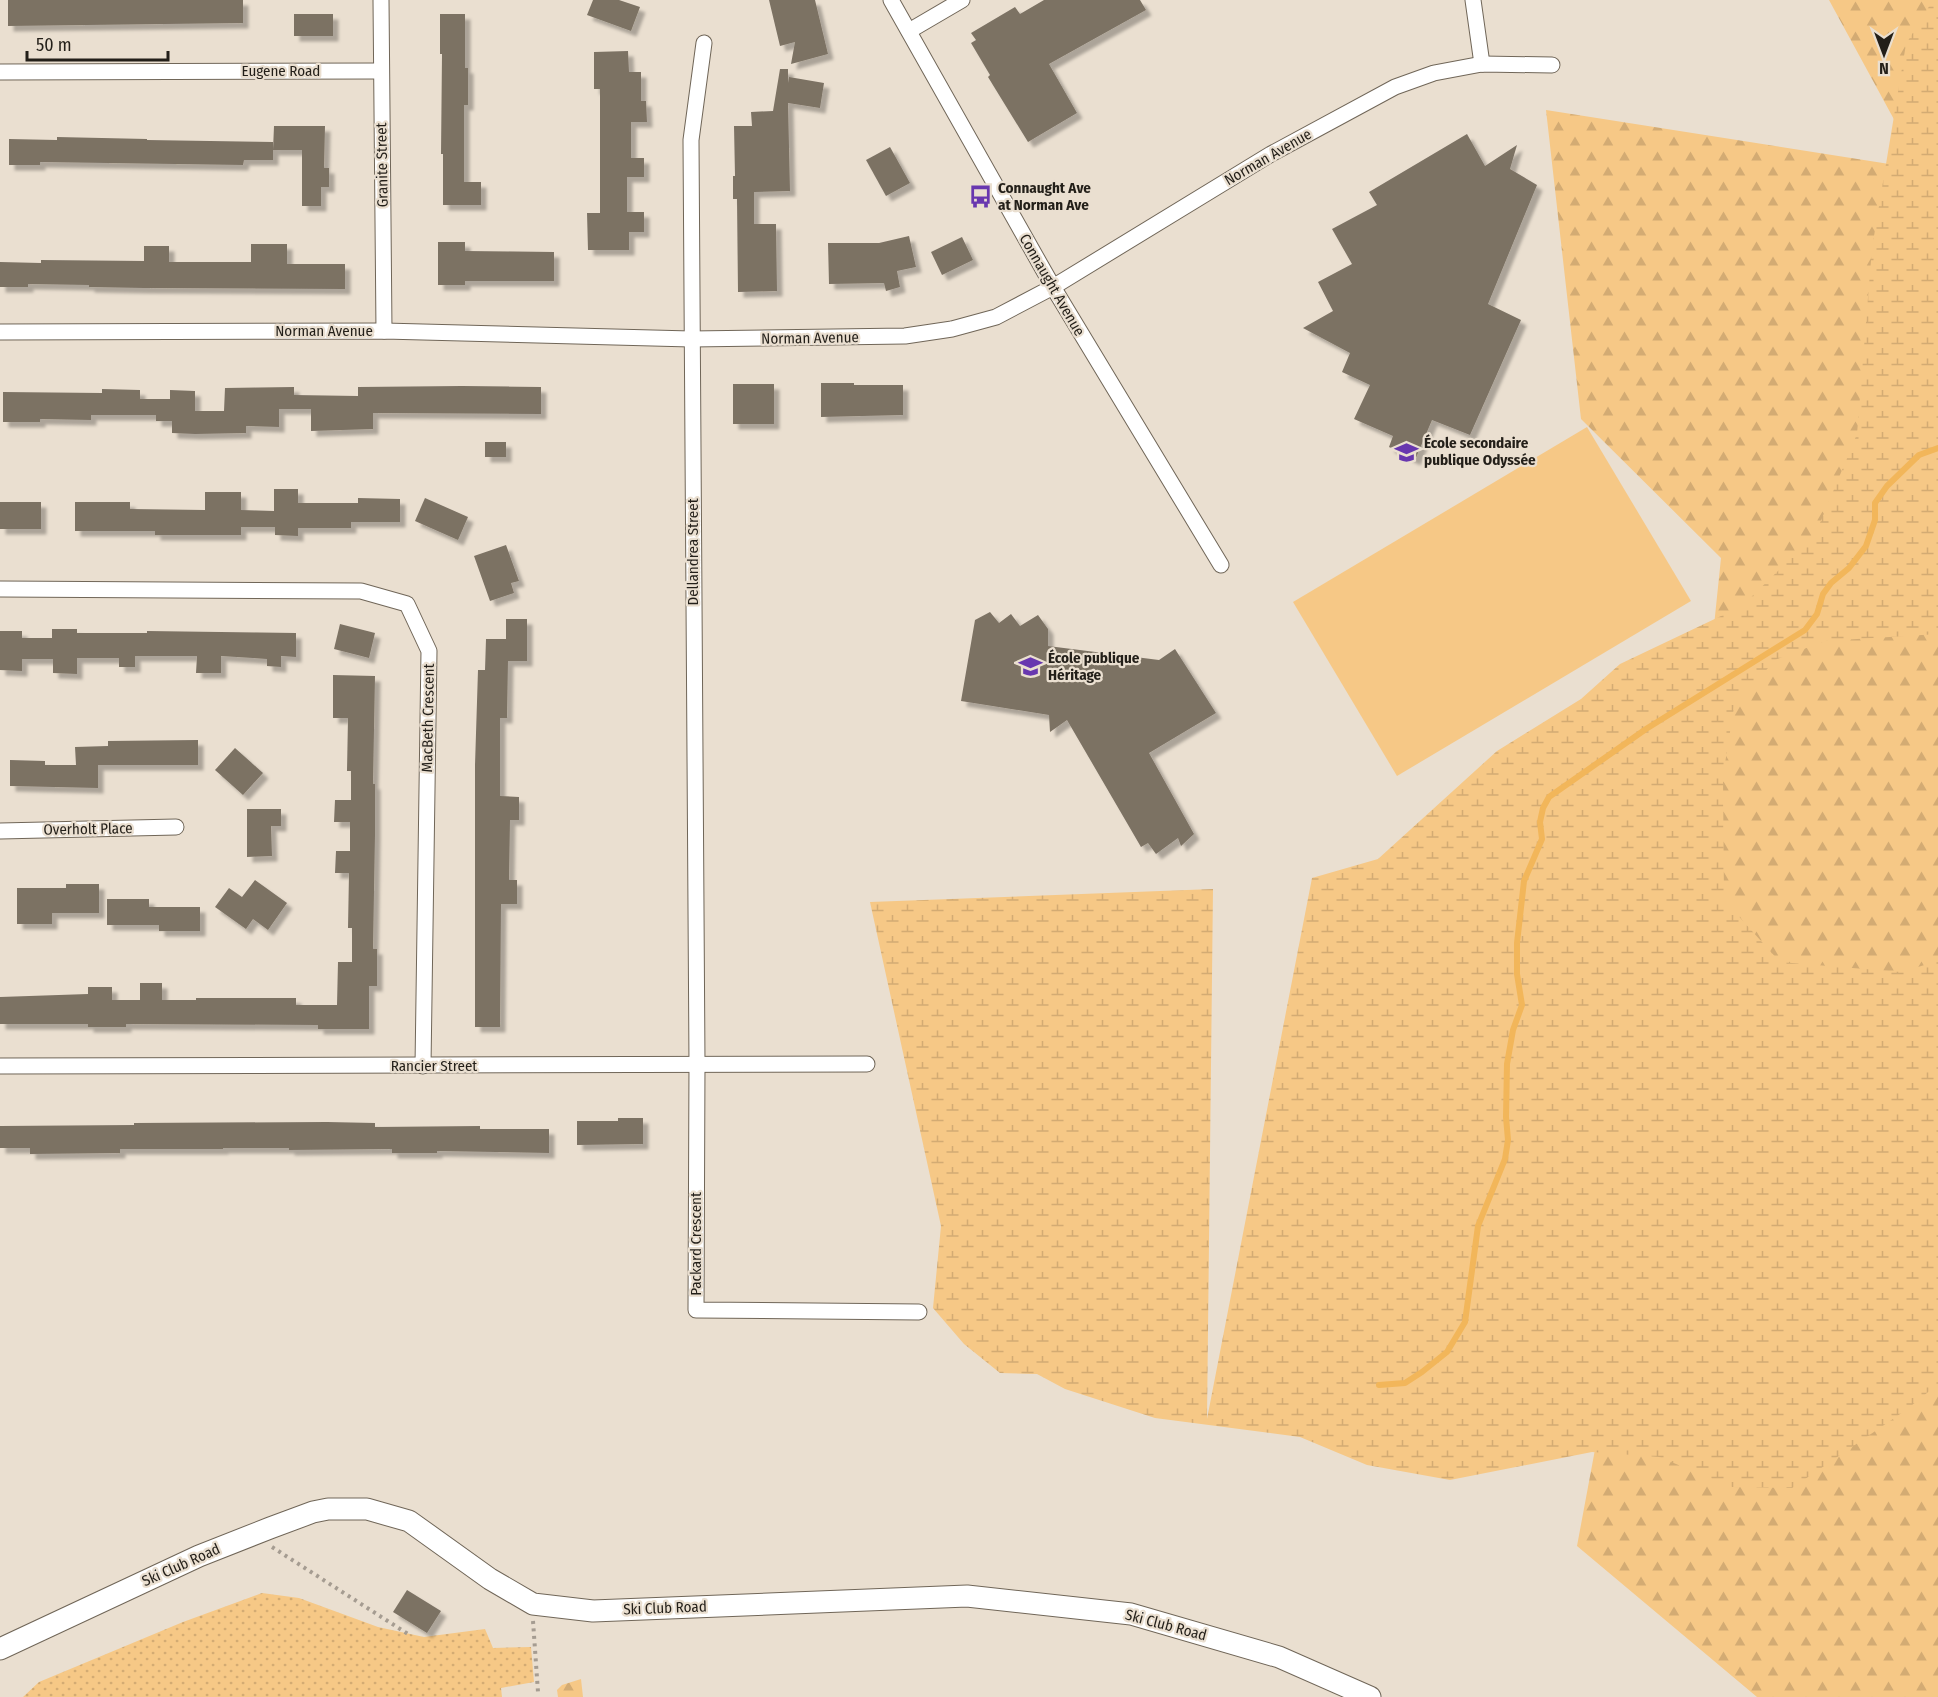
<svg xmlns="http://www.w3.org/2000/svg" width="1938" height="1697" font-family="'Fira Sans Condensed',sans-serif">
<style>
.grass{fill:url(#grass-dots)}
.forest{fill:url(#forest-firs)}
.wetland{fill:url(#wetland-marsh)}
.garden{fill:#f6c886}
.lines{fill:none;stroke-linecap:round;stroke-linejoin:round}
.stream{stroke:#f2b65a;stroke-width:6}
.building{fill:#7c7264;filter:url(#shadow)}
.street-casing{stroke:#706658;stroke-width:17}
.secondary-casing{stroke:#706658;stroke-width:23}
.path{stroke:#a59c91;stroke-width:4;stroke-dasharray:3 4.5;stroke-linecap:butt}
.street{stroke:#fff;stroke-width:15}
.secondary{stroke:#fff;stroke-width:21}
.labels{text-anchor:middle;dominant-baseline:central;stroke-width:4.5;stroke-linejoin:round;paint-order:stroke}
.street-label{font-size:15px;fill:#231f19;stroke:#eadfd0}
.poi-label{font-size:15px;font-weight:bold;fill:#231f19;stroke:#eadfd0;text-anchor:start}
</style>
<defs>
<pattern id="grass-dots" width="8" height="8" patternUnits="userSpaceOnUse" patternTransform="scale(1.5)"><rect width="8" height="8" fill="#f6c886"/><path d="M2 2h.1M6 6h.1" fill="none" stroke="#d3ab73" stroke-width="1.8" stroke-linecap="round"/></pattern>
<pattern id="forest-firs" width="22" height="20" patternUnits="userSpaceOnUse" patternTransform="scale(1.5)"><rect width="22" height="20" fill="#f6c886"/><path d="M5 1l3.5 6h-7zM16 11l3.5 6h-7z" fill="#d3ab73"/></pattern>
<pattern id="wetland-marsh" width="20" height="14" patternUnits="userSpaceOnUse" patternTransform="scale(1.5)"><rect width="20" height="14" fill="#f6c886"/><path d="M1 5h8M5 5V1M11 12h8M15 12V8" fill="none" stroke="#d3ab73"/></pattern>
<filter id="shadow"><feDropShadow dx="5.5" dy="5.5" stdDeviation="1.5" flood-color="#0004"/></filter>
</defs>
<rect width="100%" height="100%" fill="#eadfd0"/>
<polygon class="grass" points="262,1593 299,1598 378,1627 424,1637 485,1629 493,1648 531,1647 534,1682 501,1688 502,1697 23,1697 39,1682 183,1622"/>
<g class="forest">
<polygon points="1829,0 1938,0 1938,1697 1757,1697 1577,1546 1671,1042 1721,558 1581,419 1546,110 1921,169"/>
<polygon points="581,1679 583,1697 558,1697 557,1690 562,1685"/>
</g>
<polygon class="wetland" points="1933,0 1938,0 1938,634 1825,641 1775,660 1734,707 1723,776 1724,900 1780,962 1901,972 1938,961 1938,1384 1906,1410 1792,1488 1732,1487 1659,1457 1592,1452 1450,1480 1367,1465 1300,1437 1155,1418 1065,1389 1037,1374 1000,1373 964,1344 933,1308 941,1226 870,902 1213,889 1207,1419 1312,878 1378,859 1497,751 1581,699 1620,664 1742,606 1815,535 1857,434 1872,248 1906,44"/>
<polygon class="garden" points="1587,427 1691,601 1397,776 1293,602"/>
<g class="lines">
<polyline class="stream" points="1379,1385 1405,1383 1422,1372 1447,1352 1465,1322 1478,1226 1505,1159 1508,1140 1506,1117 1507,1064 1513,1030 1522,1005 1517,974 1517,943 1524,881 1542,839 1540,822 1543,808 1549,797 1646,729 1805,630 1817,614 1823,594 1831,583 1849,568 1866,546 1875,520 1875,503 1887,486 1919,455 1938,448"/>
</g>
<g class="building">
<polygon points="8,0 243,0 243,23 8,26"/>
<polygon points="593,0 619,0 640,7 631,31 587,15"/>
<polygon points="769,0 815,0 828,54 791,64 795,42 780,46"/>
<polygon points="1044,0 1140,0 1146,10 1049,64 1077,113 1028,142 988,77 990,75 971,43 976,40 971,33 1015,7 1020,14"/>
<rect x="294" y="14" width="39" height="22"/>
<polygon points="440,14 465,14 465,68 468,68 468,105 464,105 464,182 481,182 481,205 443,205 443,154 441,154 442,54 440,54"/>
<polygon points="628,51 629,72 641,72 641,101 646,101 647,122 631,122 631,158 644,158 644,177 627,177 627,212 644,212 644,232 629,232 629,250 588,250 587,213 600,213 600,89 594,89 594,52"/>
<polygon points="780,69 788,69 788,83 789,77 824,83 820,108 788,103 790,191 754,192 754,224 776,224 777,291 738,292 737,199 733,199 733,176 735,176 734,126 752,126 751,112 773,111"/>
<polygon points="274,126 325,126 324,168 329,168 329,187 321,187 321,206 302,206 302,150 273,150"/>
<polygon points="1467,134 1485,166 1517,145 1510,169 1537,185 1488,304 1521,320 1470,435 1432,420 1415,460 1389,447 1393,436 1354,419 1370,385 1342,372 1350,353 1303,328 1333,311 1318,282 1352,264 1332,229 1377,205 1369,192"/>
<polygon points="57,137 147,139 147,140 273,142 273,160 244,160 243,165 40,162 40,165 9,165 9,139 57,140"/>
<polygon points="890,147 910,183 886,196 866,160"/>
<polygon points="909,236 916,267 897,271 900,287 886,291 884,283 829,284 828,243 879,243"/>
<polygon points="962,237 973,260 942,275 931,252"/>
<polygon points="438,242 465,242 465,251 554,252 554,281 465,281 465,285 438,285"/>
<polygon points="251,244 287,244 287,264 345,264 345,289 144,288 89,287 89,285 28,284 28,287 0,287 0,262 41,263 41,260 144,261 144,246 169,246 169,262 251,262"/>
<polygon points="821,383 854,383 854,385 903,385 903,415 821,417"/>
<rect x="733" y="384" width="41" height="40"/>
<polygon points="462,386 541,387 541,414 373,413 373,429 311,431 311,409 279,409 279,427 246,426 246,433 195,434 172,433 172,421 156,421 156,415 91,415 91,420 40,419 40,422 3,422 3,392 102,393 102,389 140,390 140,399 170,399 170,390 195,391 195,411 224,411 225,388 294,387 294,395 358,396 358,387"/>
<rect x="485" y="442" width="21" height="15"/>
<polygon points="274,489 298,489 298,503 358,503 358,498 400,499 400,522 351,522 351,528 298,528 298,536 275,535 275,527 241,527 241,535 155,535 155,531 75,531 75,502 130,502 130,509 205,510 205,492 241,492 241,510 274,511"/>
<polygon points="425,498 468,517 458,540 415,521"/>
<rect x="0" y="502" width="41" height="27"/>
<polygon points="506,545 519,581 511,583 514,593 490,601 474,556"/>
<polygon points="990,612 999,623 1011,614 1020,626 1038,615 1048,629 1048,646 1159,660 1175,649 1216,713 1149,753 1194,834 1181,846 1178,838 1156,854 1148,843 1141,847 1067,720 1050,732 1049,715 961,701 975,620"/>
<polygon points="506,619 527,619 527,661 508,661 507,718 500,718 500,796 519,797 519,820 510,820 509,880 517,880 517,904 501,904 500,1027 475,1027 475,765 478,670 485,670 486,639 506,639"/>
<polygon points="340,624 375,633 369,658 334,649"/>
<polygon points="52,629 77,629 77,633 147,633 147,631 296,633 296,657 281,656 281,667 267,666 267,659 221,656 221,673 196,673 197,656 135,656 135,667 119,667 119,658 77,658 77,674 53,673 53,659 22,659 22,671 0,670 0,631 22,631 22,638 52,638"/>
<polygon points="333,675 375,676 373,784 375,784 375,835 373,949 377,949 377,986 369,986 369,1029 318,1029 318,1025 126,1024 126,1027 88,1027 88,1024 0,1024 0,997 88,994 88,987 112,987 112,1000 140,1000 140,983 162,983 162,1000 196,1000 196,998 296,998 296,1005 337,1005 338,962 352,962 352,928 348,928 349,873 335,873 336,851 350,851 350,822 334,822 335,800 351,800 351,771 347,771 348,718 333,718"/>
<polygon points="198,740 198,765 98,765 98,788 10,786 10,760 45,761 45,765 76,765 75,747 108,746 108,741"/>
<polygon points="235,748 263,773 243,795 215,770"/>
<polygon points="247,809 281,809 281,826 271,826 272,856 247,857"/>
<polygon points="255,880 287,903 268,930 253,919 246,929 215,907 229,888 242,897"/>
<polygon points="66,884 99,884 99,913 52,913 52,924 17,924 17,888 66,888"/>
<polygon points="107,899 149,899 149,907 200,907 200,931 159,931 159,925 107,925"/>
<polygon points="618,1118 643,1118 643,1144 577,1145 577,1121 618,1121"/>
<polygon points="327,1122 375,1123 375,1127 480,1126 480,1129 549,1129 549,1153 437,1151 437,1153 392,1153 392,1149 289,1150 289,1148 223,1148 223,1149 120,1149 120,1153 30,1154 30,1148 0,1148 0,1126 134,1125 134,1123"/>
<polygon points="407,1590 441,1611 427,1633 393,1612"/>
</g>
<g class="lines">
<defs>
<g id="street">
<polyline points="381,0 384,331"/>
<polyline points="891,0 1053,287 1221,565"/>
<polyline points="1473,0 1482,64"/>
<polyline points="909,31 962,0"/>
<polyline points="704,43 691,140 697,1063 696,1310 919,1312"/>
<polyline points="0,72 381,71"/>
<polyline points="0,332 384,331 691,339 905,336 952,329 996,317 1053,287 1271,154 1395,87 1434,73 1482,64 1552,65"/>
<polyline points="0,589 361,591 407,604 429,651 423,1066"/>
<polyline points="0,831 176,827"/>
<polyline points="0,1066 867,1064"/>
</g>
<polyline id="secondary" points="0,1649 199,1556 270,1528 313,1512 328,1509 367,1509 409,1521 490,1579 533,1604 593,1611 967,1596 1131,1614 1279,1657 1370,1697"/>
</defs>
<use href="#street" class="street-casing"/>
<use href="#secondary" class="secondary-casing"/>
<g class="path">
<polyline points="272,1547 408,1634"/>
<polyline points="533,1621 538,1692"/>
</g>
<use href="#street" class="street"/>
<use href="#secondary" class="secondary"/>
</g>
<defs>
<symbol id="bus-bare" viewBox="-9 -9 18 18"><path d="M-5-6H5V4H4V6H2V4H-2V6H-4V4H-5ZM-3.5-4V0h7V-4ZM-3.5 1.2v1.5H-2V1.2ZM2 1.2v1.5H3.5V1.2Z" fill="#6837af" stroke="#eadfd0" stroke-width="2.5" paint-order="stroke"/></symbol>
<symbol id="school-bare" viewBox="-9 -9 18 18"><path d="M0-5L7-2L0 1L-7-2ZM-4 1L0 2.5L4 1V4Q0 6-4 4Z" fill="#6837af" stroke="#eadfd0" stroke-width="2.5" paint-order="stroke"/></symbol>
</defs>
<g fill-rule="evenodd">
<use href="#bus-bare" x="964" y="180" width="33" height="33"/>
<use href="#school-bare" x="1390" y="436" width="33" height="33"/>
<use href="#school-bare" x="1014" y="650" width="33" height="33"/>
</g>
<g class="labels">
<g class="street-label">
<text x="281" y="71">Eugene Road</text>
<text transform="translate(1268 157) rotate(-30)">Norman Avenue</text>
<text transform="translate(382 165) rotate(-91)">Granite Street</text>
<text transform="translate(1052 285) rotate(60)">Connaught Avenue</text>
<text x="324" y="331">Norman Avenue</text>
<text transform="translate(810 338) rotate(-1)">Norman Avenue</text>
<text transform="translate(693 552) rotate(-90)">Dellandrea Street</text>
<text transform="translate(428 718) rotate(-89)">MacBeth Crescent</text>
<text transform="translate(88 829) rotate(-1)">Overholt Place</text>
<text x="434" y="1066">Rancier Street</text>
<text transform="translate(696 1244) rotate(-90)">Packard Crescent</text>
<text transform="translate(181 1565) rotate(-24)">Ski Club Road</text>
<text transform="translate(665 1608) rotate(-2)">Ski Club Road</text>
<text transform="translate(1166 1625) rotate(15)">Ski Club Road</text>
</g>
<g class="poi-label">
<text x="998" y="188">Connaught Ave<tspan x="998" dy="17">at Norman Ave</tspan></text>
<text x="1424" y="443">École secondaire<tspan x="1424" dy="17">publique Odyssée</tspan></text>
<text x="1048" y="658">École publique<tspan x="1048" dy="17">Héritage</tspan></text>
</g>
</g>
<g transform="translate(1884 54) rotate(180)" stroke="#eadfd0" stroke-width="4.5" paint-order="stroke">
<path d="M0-4.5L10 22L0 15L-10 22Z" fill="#231f19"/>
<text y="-9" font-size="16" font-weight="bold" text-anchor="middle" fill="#231f19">N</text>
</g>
<path d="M27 51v9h141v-9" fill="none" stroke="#231f19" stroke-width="3"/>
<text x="36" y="51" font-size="18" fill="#231f19" stroke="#eadfd0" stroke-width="4.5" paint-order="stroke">50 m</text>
</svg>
